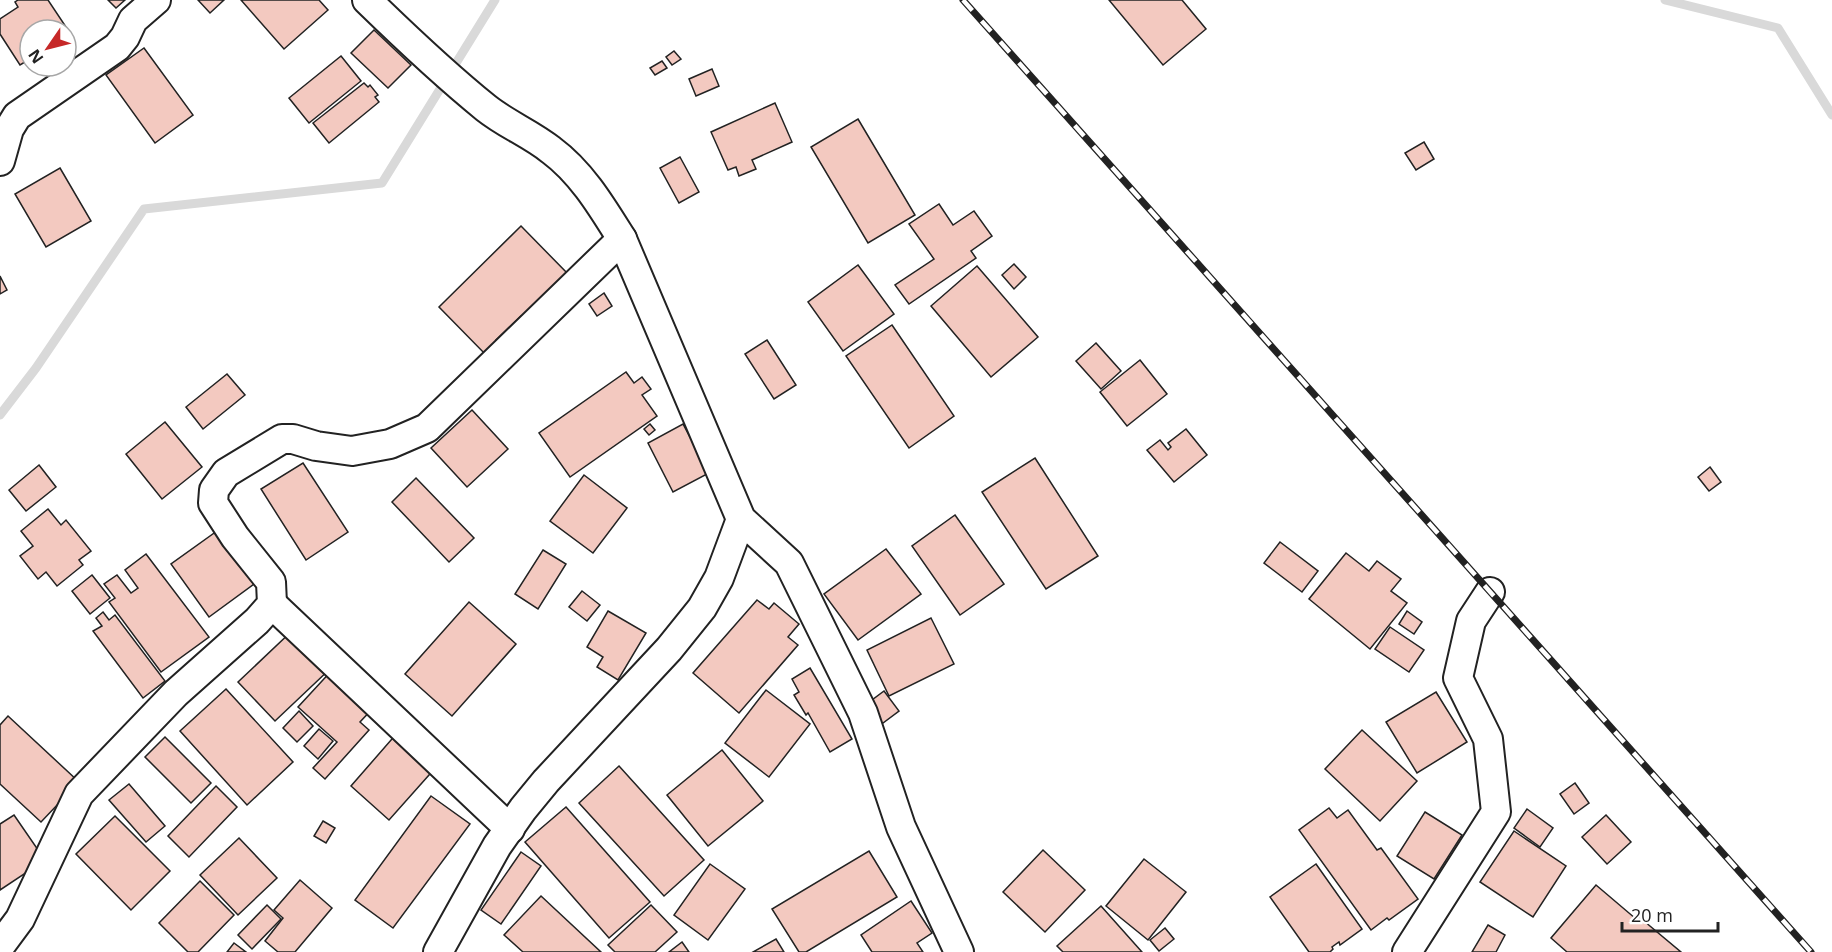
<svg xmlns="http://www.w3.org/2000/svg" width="1832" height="952" font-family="'Open Sans',sans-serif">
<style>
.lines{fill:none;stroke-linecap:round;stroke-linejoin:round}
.stream{stroke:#d9d9d9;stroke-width:9}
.building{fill:#f3c9c0;stroke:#222;stroke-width:1.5}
.minor-casing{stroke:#222;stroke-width:32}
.minor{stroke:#fff;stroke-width:28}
.rail-casing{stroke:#222;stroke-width:7}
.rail{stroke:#fff;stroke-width:4.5;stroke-dasharray:14;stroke-linecap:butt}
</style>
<rect width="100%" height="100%" fill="#fff"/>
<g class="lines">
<g class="stream">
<polyline points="1665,0 1778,28 1832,115"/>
<polyline points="0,415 36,368 144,209 382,183 495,0"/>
</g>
</g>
<g class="building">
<polygon points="18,0 48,0 70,33 66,35 66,30 30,30 30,59 20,65 0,34 0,19 18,7 15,2"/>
<polygon points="108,0 125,0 116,8"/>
<polygon points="198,0 224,0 210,13"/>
<polygon points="241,0 319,0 328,10 284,49"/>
<polygon points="1109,0 1182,0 1206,29 1163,65"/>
<polygon points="374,30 411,65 388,88 351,53"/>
<polygon points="144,48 193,115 155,143 106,75"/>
<polygon points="674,51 681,59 672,65 666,57"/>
<polygon points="341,56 361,81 309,123 289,98"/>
<polygon points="662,61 667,68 655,75 650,68"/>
<polygon points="712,69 719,86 696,96 689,79"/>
<polygon points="364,83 368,87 370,85 378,95 375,97 379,102 329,143 313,123"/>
<polygon points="775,103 792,142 752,160 756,169 739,176 736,167 728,170 711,132"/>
<polygon points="858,119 915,215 868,243 811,147"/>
<polygon points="1424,142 1434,159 1416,170 1405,153"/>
<polygon points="680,157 699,192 679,203 660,168"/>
<polygon points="60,168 91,221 46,247 15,194"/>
<polygon points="939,204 953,225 974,211 992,236 971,251 976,258 909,304 895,285 934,259 909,224"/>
<polygon points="521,226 569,275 524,319 521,316 496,340 499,343 487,356 439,307"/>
<polygon points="1014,264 1026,277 1014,289 1002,275"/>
<polygon points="858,265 894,314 843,351 808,302"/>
<polygon points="977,266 1038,337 991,377 931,306"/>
<polygon points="0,276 7,290 0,294"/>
<polygon points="604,293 612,306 597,316 589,304"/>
<polygon points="892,325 954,416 909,448 846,356"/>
<polygon points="767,340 796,385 774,399 745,354"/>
<polygon points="1096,343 1121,371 1101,389 1076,361"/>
<polygon points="1140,360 1167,394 1127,426 1100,392"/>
<polygon points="626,372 634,383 642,377 651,389 642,395 657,416 570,477 539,433"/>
<polygon points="227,374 245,395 203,429 186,407"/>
<polygon points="472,410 508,449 467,487 431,448"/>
<polygon points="165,422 202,467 162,499 126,454"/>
<polygon points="650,424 655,430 649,435 644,429"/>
<polygon points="683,424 709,473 673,492 648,443"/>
<polygon points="1186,429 1207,455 1174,482 1147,450 1160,440 1168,450 1171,447 1168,443"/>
<polygon points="1035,458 1098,556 1046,589 982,492"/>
<polygon points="303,463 348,532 306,560 261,489"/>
<polygon points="39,465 56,487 26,511 9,490"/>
<polygon points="1710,467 1721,482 1709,491 1698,477"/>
<polygon points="584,475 627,508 593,553 550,521"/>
<polygon points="416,478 474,538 449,562 392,502"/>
<polygon points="48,509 61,525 66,520 91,551 79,560 83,565 57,586 46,572 38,579 20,556 33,546 21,531"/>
<polygon points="955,515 1004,584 960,615 912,546"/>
<polygon points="217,531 254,584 209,617 171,564"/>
<polygon points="1280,542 1318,571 1302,592 1264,563"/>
<polygon points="886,549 921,594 858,640 824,594"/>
<polygon points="543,550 566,564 538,609 515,594"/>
<polygon points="1346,553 1369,571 1377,561 1401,579 1391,591 1407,603 1370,649 1309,599"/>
<polygon points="146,554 209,637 161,672 109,602 115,598 104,584 117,575 131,593 138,588 125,570"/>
<polygon points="92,575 110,598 90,614 72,591"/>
<polygon points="582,591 600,605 587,621 569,607"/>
<polygon points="757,600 769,609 774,603 799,624 788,637 798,645 739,713 693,673"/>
<polygon points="469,602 516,644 452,716 405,674"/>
<polygon points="608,611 646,633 618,680 597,667 603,657 587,647"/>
<polygon points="1407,611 1422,622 1414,634 1399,624"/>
<polygon points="103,612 109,620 115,615 165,681 143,698 93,631 102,626 96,618"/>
<polygon points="931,618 954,664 889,696 867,650"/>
<polygon points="1390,627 1424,650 1409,672 1375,649"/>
<polygon points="295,628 332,667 275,721 238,682"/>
<polygon points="334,668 375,706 360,722 369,730 325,779 313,768 337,742 298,707"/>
<polygon points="810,668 852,739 830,752 808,713 806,715 794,695 799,692 792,679"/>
<polygon points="226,689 293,762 247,805 180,731"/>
<polygon points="766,690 810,724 769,777 725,743"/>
<polygon points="884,691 899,711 879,726 864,706"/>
<polygon points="1436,692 1467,742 1417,773 1386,722"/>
<polygon points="299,711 313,726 297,742 283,728"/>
<polygon points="8,716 79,782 41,822 0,784 0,725"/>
<polygon points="319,729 333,741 318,759 304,746"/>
<polygon points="1362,730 1417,781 1380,821 1325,769"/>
<polygon points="398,732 437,766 389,820 351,786"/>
<polygon points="165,737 211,783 191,803 145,757"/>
<polygon points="722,750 763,801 708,846 667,795"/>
<polygon points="619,766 704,860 664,896 579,803"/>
<polygon points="1575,783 1589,803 1574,814 1560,794"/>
<polygon points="129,784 165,826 146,842 109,800"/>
<polygon points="216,786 237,807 189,857 168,836"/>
<polygon points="431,796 470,824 393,928 355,900"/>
<polygon points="566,807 650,902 609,938 525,842"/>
<polygon points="1329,808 1337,818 1348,810 1377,850 1381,848 1418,899 1389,920 1387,918 1371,930 1299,830"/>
<polygon points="1527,809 1553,828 1540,847 1514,828"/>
<polygon points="1425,812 1462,835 1434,879 1397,856"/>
<polygon points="14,815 45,860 0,890 0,824"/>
<polygon points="1606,815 1631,842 1607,864 1582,837"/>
<polygon points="115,816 170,871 131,910 76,854"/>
<polygon points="323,821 335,828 326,843 314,836"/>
<polygon points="1514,831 1566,866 1533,917 1480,882"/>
<polygon points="239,838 277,878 238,915 200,875"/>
<polygon points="1043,850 1085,890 1045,932 1003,892"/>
<polygon points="869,851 897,897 806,952 799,952 772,909"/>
<polygon points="521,852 541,866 501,924 481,910"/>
<polygon points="1144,859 1186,892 1148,940 1106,906"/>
<polygon points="710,864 745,889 708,940 674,915"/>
<polygon points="1316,864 1362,929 1340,945 1339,942 1332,947 1333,949 1330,952 1309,952 1270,897"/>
<polygon points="300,880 332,908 295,952 278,952 265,941 283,918 274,910"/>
<polygon points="200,881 234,915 198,952 188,952 159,923"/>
<polygon points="1596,885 1636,919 1638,916 1681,952 1567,952 1551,938"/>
<polygon points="541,896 601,952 523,952 504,935"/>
<polygon points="911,901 932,933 917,943 923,952 872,952 861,935"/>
<polygon points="267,905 281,919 252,949 238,935"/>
<polygon points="651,905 677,932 655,952 615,952 608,945"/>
<polygon points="1101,906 1142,952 1063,952 1057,946"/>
<polygon points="1488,925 1505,935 1496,952 1472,952"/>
<polygon points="1165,928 1174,939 1159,951 1150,940"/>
<polygon points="776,939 784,952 753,952"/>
<polygon points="682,942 689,952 669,952"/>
<polygon points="234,943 246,952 227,952"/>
</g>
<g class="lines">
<defs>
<g id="minor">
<path d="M367,0C405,37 444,74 486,108C506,124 531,134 551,150C582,173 602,207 622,239L741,519L789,563L863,713L901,827L959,952"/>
<polyline points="0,161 9,129 17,116 117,47 125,37 133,20 156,0"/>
<polyline points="272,604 510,829"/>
<polyline points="0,946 20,919 79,794 176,693 257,621 272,604 271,582 235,537 213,503 214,490 226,473 282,439 293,439 316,446 352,451 390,444 427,428 622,239"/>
<polyline points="438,952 497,846 523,809 546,781 669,649 702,608 719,578 741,519"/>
<polyline points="1407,952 1496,812 1488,739 1458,678 1471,621 1490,592"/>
</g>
</defs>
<use href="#minor" class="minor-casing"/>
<use href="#minor" class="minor"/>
<defs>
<polyline id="rail" points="963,0 1811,952"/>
</defs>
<use href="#rail" class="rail-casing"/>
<use href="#rail" class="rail"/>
</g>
<g transform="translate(48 48) rotate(235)"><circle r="28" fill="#ffffff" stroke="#a7a7a7" stroke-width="1.5"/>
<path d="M0-4.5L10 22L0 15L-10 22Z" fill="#c62828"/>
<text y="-9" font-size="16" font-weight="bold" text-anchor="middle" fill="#222222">N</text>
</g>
<path d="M1622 922v9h96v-9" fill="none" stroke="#222222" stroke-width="3"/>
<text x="1631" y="922" font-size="18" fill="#222222" stroke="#ffffff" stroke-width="4.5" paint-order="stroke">20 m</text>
</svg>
